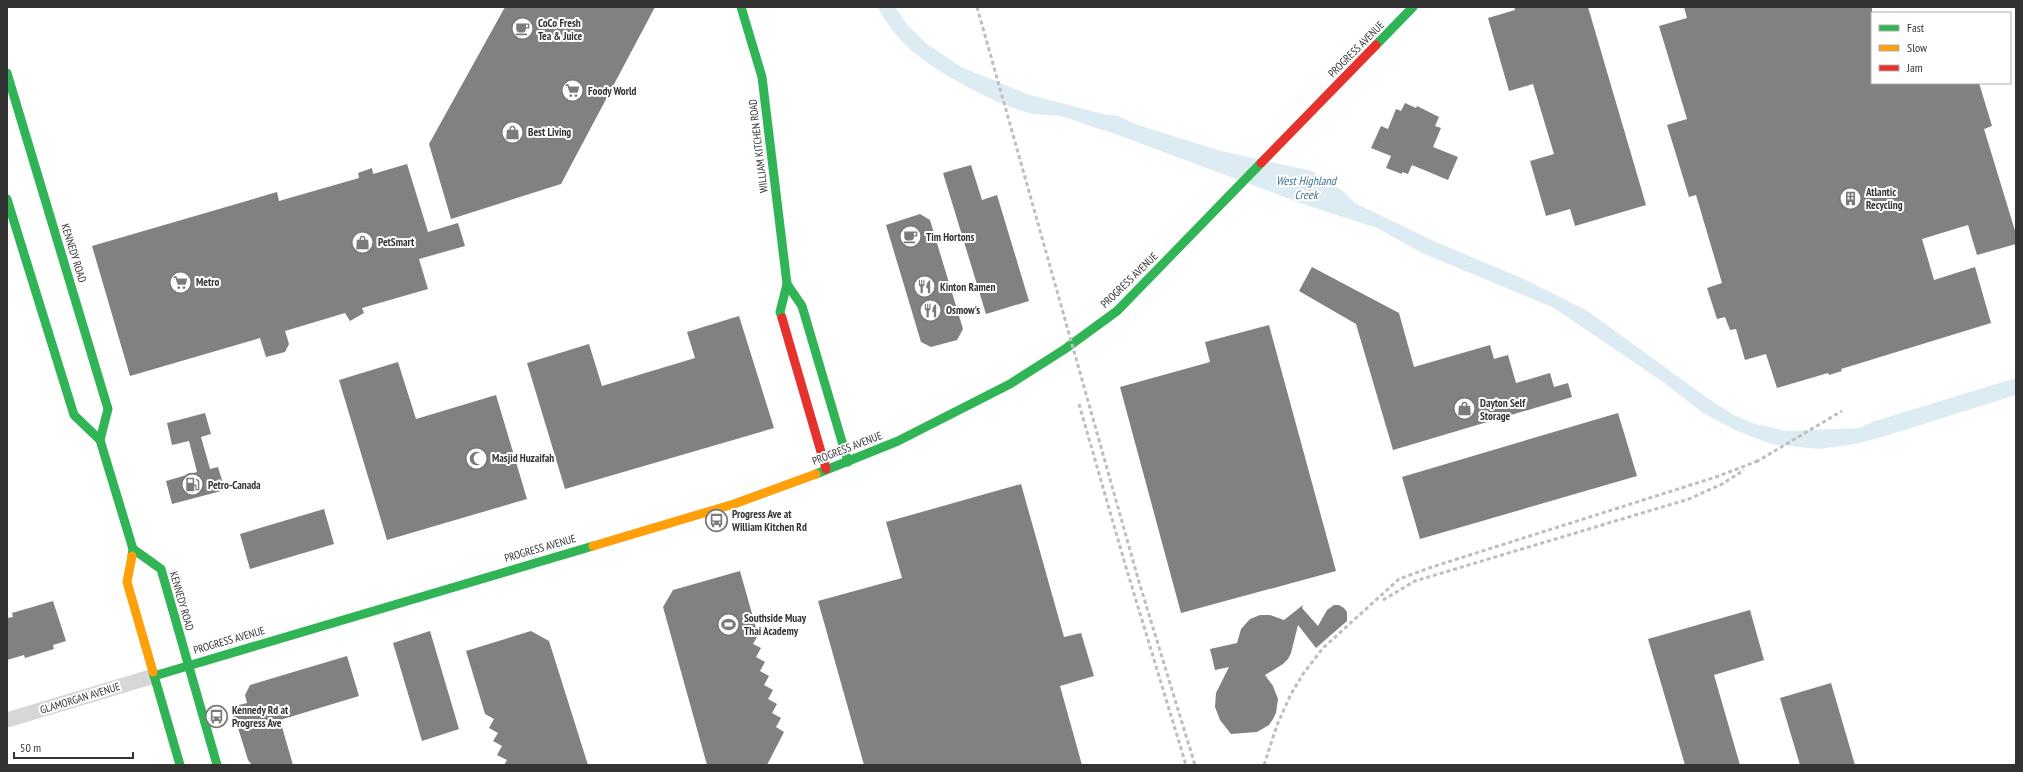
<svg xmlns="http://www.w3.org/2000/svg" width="2023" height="772" font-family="'PT Sans Narrow',sans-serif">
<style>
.water{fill:#ddebf3}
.building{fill:#818181}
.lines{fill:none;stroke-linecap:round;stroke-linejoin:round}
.street{stroke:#d7d7d7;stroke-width:15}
.fast{stroke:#30b455;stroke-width:9}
.slow{stroke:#ff9f0a;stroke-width:9}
.jam{stroke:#e5322d;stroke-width:9}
.rail{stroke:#bebebe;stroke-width:3;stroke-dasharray:4 3;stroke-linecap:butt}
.labels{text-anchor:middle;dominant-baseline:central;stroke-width:4;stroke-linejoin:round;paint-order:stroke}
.poi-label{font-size:11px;font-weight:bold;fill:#333;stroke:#fff;text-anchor:start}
.street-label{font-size:11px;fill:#333;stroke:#fff}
.water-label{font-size:12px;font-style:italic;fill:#3f7597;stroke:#fff}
</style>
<rect width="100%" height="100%" fill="#fff"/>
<path class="water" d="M877,7H895L908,26L926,43L961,67L1030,95L1103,114L1118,116L1138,125L1221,151L1312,171L1343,191L1355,203L1436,242L1526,280L1586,310L1706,397L1732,414L1752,423L1786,431L1859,428L1875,421L2016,378V395L1882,437L1855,444L1819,449L1771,444L1735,430L1703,413L1663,382L1554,308L1422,253L1377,228L1306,205L1107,131C1092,128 1079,121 1064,117C1050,114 1035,116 1022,111C986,99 922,66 898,37C890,28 884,17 877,7Z"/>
<g class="building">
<polygon points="505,7 655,7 561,184 451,219 429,144"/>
<polygon points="1514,7 1588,7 1646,205 1575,226 1570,209 1546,216 1530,161 1554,154 1533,84 1509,91 1488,18 1515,10"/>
<polygon points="1684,7 1872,7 1872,83 1979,83 1992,126 1984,129 2016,234 2016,244 1977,255 1968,225 1922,239 1934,280 1975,267 1991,323 1841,369 1842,371 1829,375 1828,373 1777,388 1766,354 1745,360 1736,329 1730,330 1725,317 1717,319 1707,288 1722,283 1696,195 1689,197 1667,125 1687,119 1659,26 1687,18"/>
<polygon points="1405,103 1416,108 1417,106 1439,117 1435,126 1441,128 1433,147 1458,157 1448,180 1412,165 1408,174 1402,172 1402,174 1386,168 1391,156 1371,148 1381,126 1388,129 1396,109 1401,111"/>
<polygon points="407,164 428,232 458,223 465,246 419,259 428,289 362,308 364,313 350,321 345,313 285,331 289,344 285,352 266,357 260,338 130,376 92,246 277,192 279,201 359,178 358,173 372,168 373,174"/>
<polygon points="971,165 982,200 997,195 1029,301 986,314 943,173"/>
<polygon points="920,214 930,220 963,329 957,340 931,347 921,342 886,225"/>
<polygon points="1312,267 1399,313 1414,367 1490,345 1494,359 1508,355 1516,383 1550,373 1554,387 1568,383 1572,397 1393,450 1356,324 1299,291"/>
<polygon points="739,316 774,428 565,489 527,363 589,344 602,386 695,358 687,332"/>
<polygon points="1269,325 1336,571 1181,613 1120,387 1210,362 1205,342"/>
<polygon points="398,362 416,419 496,395 527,499 387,540 339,380"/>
<polygon points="205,413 211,434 201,437 210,469 218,467 225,490 172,504 166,481 197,472 189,441 172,445 167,423"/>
<polygon points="1618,413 1637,476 1420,539 1402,477"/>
<polygon points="1021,484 1064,637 1081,633 1094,676 1060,686 1082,765 864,765 818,601 902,578 886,522"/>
<polygon points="324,509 334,544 250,569 240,534"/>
<polygon points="740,571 758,635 753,644 761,648 756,657 765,662 760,671 769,676 764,685 773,690 768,699 777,704 772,713 781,718 776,727 784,732 767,765 707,765 663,607 673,590"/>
<polygon points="53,601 66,641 53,645 54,649 25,658 24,655 7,660 7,618 13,617 12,613"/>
<polygon points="1303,605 1302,608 1318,626 1327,610 1334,605 1339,605 1344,608 1347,612 1347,621 1316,648 1298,625 1291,653 1288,659 1283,664 1265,675 1273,686 1278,699 1276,713 1273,719 1269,725 1257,732 1231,734 1220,720 1215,707 1216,693 1229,667 1215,670 1210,649 1237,643 1241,629 1250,619 1260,615 1270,615 1284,620"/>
<polygon points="1750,610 1764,660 1714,675 1740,765 1685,765 1648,639"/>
<polygon points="430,631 459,729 422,741 393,643"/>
<polygon points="531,631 549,641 588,765 504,765 507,760 497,755 502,746 493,741 498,733 489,728 494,719 485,714 466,651"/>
<polygon points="347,656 359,696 280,720 293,765 252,765 248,760 234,715 239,705 247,703 245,695 250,685"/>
<polygon points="1831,683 1855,765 1800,765 1780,698"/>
</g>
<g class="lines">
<polyline class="street" points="7,720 154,676"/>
<g class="fast">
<polyline points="741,7 762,77 787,284 780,312 782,318"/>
<polyline points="1376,45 1413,7"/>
<polyline points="7,73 108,409 100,440"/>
<polyline points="7,199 74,415 100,440 133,549 132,556"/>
<polyline points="787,284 802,306 848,462"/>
<polyline points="816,474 898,441 1010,384 1065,349 1117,311 1261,163"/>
<polyline points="133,549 161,569 217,765"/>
<polyline points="153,672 180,765"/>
<polyline points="154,676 593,546"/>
</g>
<g class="slow">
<polyline points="593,546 734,504 816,474"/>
<polyline points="132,556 127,582 153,672"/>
</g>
<g class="jam">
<polyline points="1261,163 1376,45"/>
<polyline points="782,318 826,469"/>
</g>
<g class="rail">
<polyline points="977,7 1139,582 1195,765"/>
<polyline points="1079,404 1125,564 1186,765"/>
<polyline points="1756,462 1842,411"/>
<polyline points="1383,600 1415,581 1689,499 1722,484 1744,470"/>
<polyline points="1264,765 1277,725 1291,694 1303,674 1323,648 1399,579 1432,567 1719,476 1760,460"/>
</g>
</g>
<defs>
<symbol id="cafe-ring" viewBox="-11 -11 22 22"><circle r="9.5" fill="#fff" stroke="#7a7a7a" stroke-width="1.5"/><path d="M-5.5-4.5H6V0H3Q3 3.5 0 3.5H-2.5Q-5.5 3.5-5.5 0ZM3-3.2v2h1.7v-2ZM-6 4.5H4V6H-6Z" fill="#7a7a7a"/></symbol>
<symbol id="supermarket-ring" viewBox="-11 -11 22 22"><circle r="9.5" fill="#fff" stroke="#7a7a7a" stroke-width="1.5"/><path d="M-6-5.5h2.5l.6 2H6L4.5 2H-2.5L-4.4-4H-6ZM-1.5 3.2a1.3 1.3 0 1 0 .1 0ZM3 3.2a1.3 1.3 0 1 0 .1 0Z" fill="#7a7a7a"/></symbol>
<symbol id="shop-ring" viewBox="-11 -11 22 22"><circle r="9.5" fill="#fff" stroke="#7a7a7a" stroke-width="1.5"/><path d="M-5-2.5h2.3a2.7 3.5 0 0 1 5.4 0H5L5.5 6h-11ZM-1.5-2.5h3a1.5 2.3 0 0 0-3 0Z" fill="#7a7a7a"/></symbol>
<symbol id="building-ring" viewBox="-11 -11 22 22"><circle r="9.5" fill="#fff" stroke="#7a7a7a" stroke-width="1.5"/><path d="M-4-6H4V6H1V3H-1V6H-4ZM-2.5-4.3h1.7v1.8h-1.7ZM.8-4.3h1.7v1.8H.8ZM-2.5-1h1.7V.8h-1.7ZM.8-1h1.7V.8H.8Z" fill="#7a7a7a"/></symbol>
<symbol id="restaurant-ring" viewBox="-11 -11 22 22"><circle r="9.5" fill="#fff" stroke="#7a7a7a" stroke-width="1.5"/><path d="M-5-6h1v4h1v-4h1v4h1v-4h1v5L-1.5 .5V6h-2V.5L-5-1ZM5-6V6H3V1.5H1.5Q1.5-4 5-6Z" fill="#7a7a7a"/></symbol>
<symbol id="mosque-ring" viewBox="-11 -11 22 22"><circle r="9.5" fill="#fff" stroke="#7a7a7a" stroke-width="1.5"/><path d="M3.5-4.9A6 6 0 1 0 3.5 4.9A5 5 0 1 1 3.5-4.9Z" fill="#7a7a7a"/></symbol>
<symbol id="fuel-ring" viewBox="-11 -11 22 22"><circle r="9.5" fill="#fff" stroke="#7a7a7a" stroke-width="1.5"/><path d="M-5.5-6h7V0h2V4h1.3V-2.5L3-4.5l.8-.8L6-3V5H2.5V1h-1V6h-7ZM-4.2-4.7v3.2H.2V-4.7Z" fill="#7a7a7a"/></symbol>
<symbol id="bus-ring" viewBox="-11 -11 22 22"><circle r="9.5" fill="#fff" stroke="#7a7a7a" stroke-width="1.5"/><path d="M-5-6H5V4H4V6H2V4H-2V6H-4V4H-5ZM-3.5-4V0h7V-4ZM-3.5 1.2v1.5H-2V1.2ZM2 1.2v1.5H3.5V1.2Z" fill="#7a7a7a"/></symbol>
<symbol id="stadium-ring" viewBox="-11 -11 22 22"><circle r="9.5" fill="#fff" stroke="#7a7a7a" stroke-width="1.5"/><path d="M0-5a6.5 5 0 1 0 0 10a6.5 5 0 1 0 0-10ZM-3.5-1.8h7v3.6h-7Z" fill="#7a7a7a"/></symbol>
</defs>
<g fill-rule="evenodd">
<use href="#cafe-ring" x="510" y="16" width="25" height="25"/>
<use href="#supermarket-ring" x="560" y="78" width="25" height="25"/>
<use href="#shop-ring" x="500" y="120" width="25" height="25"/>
<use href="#building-ring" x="1838" y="186" width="25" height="25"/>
<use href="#cafe-ring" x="898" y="224" width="25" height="25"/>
<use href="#shop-ring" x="350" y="230" width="25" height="25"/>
<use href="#supermarket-ring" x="168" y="270" width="25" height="25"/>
<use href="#restaurant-ring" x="912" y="274" width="25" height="25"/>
<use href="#restaurant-ring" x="918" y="298" width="25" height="25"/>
<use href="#shop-ring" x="1452" y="396" width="25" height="25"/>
<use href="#mosque-ring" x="464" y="446" width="25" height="25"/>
<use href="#fuel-ring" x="180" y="472" width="25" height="25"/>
<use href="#bus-ring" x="704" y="508" width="25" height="25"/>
<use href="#stadium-ring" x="716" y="612" width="25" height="25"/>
<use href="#bus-ring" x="204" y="704" width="25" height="25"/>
</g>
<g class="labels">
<g class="poi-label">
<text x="538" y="23">CoCo Fresh<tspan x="538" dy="13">Tea &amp; Juice</tspan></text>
<text x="588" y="91">Foody World</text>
<text x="528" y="132">Best Living</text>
<text x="1866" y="192">Atlantic<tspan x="1866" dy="13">Recycling</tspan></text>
<text x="926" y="237">Tim Hortons</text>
<text x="378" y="242">PetSmart</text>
<text x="196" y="282">Metro</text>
<text x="940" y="287">Kinton Ramen</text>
<text x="946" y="310">Osmow's</text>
<text x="1480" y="403">Dayton Self<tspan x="1480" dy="13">Storage</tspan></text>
<text x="492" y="458">Masjid Huzaifah</text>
<text x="208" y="485">Petro-Canada</text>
<text x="732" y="514">Progress Ave at<tspan x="732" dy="13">William Kitchen Rd</tspan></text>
<text x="744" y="618">Southside Muay<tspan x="744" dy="13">Thai Academy</tspan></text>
<text x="232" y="710">Kennedy Rd at<tspan x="232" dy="13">Progress Ave</tspan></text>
</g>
<g class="street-label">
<text transform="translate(1356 49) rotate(-45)">PROGRESS AVENUE</text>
<text transform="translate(758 146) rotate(-97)">WILLIAM KITCHEN ROAD</text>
<text transform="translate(74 253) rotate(73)">KENNEDY ROAD</text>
<text transform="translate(1129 280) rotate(-44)">PROGRESS AVENUE</text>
<text transform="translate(847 448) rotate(-21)">PROGRESS AVENUE</text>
<text transform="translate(540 548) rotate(-16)">PROGRESS AVENUE</text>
<text transform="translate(182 601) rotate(74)">KENNEDY ROAD</text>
<text transform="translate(229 640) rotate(-16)">PROGRESS AVENUE</text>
<text transform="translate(80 698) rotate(-17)">GLAMORGAN AVENUE</text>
</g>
<g class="water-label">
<text x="1306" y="180">West Highland<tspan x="1306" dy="14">Creek</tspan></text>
</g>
</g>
<rect width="2023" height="772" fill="none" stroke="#333333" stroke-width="16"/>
<rect x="1871" y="12" width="140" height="72" fill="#ffffff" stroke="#adadad"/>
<rect x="1879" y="25" width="20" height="6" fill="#30b455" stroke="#adadad"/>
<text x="1907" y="32" font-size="12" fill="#333333">Fast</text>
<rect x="1879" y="45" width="20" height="6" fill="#ff9f0a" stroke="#adadad"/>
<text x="1907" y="52" font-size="12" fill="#333333">Slow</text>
<rect x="1879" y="65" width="20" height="6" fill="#e5322d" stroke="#adadad"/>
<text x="1907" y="72" font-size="12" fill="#333333">Jam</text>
<path d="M14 752v6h119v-6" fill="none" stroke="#333333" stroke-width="2"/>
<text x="20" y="752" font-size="12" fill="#333333" stroke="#ffffff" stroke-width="3" paint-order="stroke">50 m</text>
</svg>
